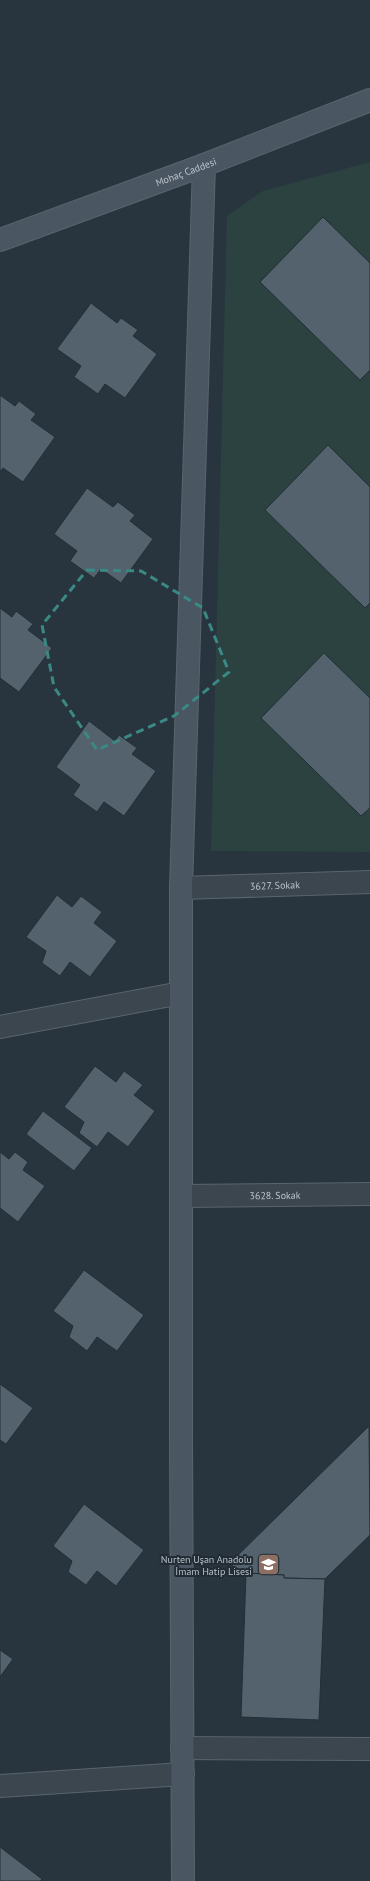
<svg xmlns="http://www.w3.org/2000/svg" width="370" height="1881" font-family="'PT Sans',sans-serif">
<style>
.green{fill:#2b4241}
.building{fill:#53626c;stroke:#232e37}
.lines{fill:none;stroke-linecap:round;stroke-linejoin:round}
.street-casing{stroke:#5a646d;stroke-width:24}
.secondary-casing{stroke:#5a646d;stroke-width:24}
.street{stroke:#3c464f;stroke-width:22}
.secondary{stroke:#4a5662;stroke-width:22}
.marked{fill:none;stroke:#3a8985;stroke-width:3;stroke-dasharray:8 5;stroke-linejoin:round}
.labels{text-anchor:middle;dominant-baseline:central;stroke-width:4;stroke-linejoin:round;paint-order:stroke}
.street-label{font-size:10px;fill:#b9c1ca;stroke:#212c35}
.poi-label{font-size:10px;fill:#b9c1ca;stroke:#212c35;text-anchor:end}
</style>
<rect width="100%" height="100%" fill="#28353f"/>
<polygon class="green" points="370,162 370,852 211,851 227,216 263,191"/>
<g class="building">
<polygon points="323,217 370,263 370,370 360,380 260,282"/>
<polygon points="91,303 117,323 121,318 138,330 133,336 157,354 125,398 105,384 98,394 74,377 81,366 57,349"/>
<polygon points="0,395 15,406 19,401 36,414 31,420 55,437 23,482 3,468 0,472"/>
<polygon points="328,445 370,487 370,603 365,608 265,510"/>
<polygon points="87,488 113,507 118,502 135,515 130,521 153,539 121,583 101,569 94,578 70,561 77,551 54,534"/>
<polygon points="0,608 12,617 16,611 33,624 28,630 52,648 19,692 0,678"/>
<polygon points="324,653 370,698 370,808 361,816 261,718"/>
<polygon points="89,721 115,741 119,735 137,748 132,754 156,771 124,816 104,802 97,812 73,795 80,785 56,767"/>
<polygon points="57,895 72,907 81,896 102,912 94,923 117,941 90,977 70,962 60,976 42,963 46,951 26,937"/>
<polygon points="95,1066 116,1082 124,1071 143,1085 134,1095 155,1111 128,1147 108,1132 97,1147 79,1133 84,1122 64,1107"/>
<polygon points="43,1111 92,1148 74,1171 26,1134"/>
<polygon points="0,1152 9,1159 15,1152 28,1162 23,1170 45,1186 18,1222 0,1208"/>
<polygon points="84,1270 144,1315 117,1351 97,1337 87,1351 69,1337 73,1326 53,1311"/>
<polygon points="0,1384 33,1408 6,1444 0,1440"/>
<polygon points="369,1426 370,1535 325,1579 284,1578 284,1575 246,1573 246,1579 230,1563"/>
<polygon points="84,1504 144,1550 116,1586 97,1571 86,1585 68,1572 72,1561 53,1546"/>
<polygon points="246,1573 284,1575 284,1578 325,1579 319,1720 241,1717"/>
<polygon points="0,1650 13,1659 0,1677"/>
<polygon points="0,1847 42,1879 40,1881 0,1881"/>
</g>
<g class="lines">
<defs>
<g id="street">
<path id="s1" d="M181,888L370,882"/>
<polyline points="0,1027 181,993"/>
<path id="s2" d="M181,1196L370,1194"/>
<polyline points="182,1748 370,1749"/>
<polyline points="0,1786 183,1774"/>
</g>
<g id="secondary">
<path id="s3" d="M0,240L204,165L370,100"/>
<polyline points="183,1881 181,1434 181,888 204,165"/>
</g>
</defs>
<use href="#street" class="street-casing"/>
<use href="#secondary" class="secondary-casing"/>
<use href="#street" class="street"/>
<use href="#secondary" class="secondary"/>
</g>
<path class="marked" d="M87,570L141,571L203,608L229,672L174,716L97,750L54,687L42,625Z"/>
<defs>
<symbol id="school-square" viewBox="-11 -11 22 22"><rect x="-9" y="-9" width="18" height="18" rx="4" fill="#8d6e63" stroke="#212c35"/><path d="M0-5L7-2L0 1L-7-2ZM-4 1L0 2.5L4 1V4Q0 6-4 4Z" fill="#fff"/></symbol>
</defs>
<g fill-rule="evenodd">
<use href="#school-square" x="256" y="1552" width="25" height="25"/>
</g>
<g class="labels">
<g class="street-label">
<text stroke="none"><textPath href="#s3" startOffset="198">Mohaç Caddesi</textPath></text>
<text stroke="none"><textPath href="#s1" startOffset="94">3627. Sokak</textPath></text>
<text stroke="none"><textPath href="#s2" startOffset="94">3628. Sokak</textPath></text>
</g>
<g class="poi-label">
<text x="252" y="1559">Nurten Uşan Anadolu<tspan x="252" dy="12">İmam Hatip Lisesi</tspan></text>
</g>
</g>
</svg>
